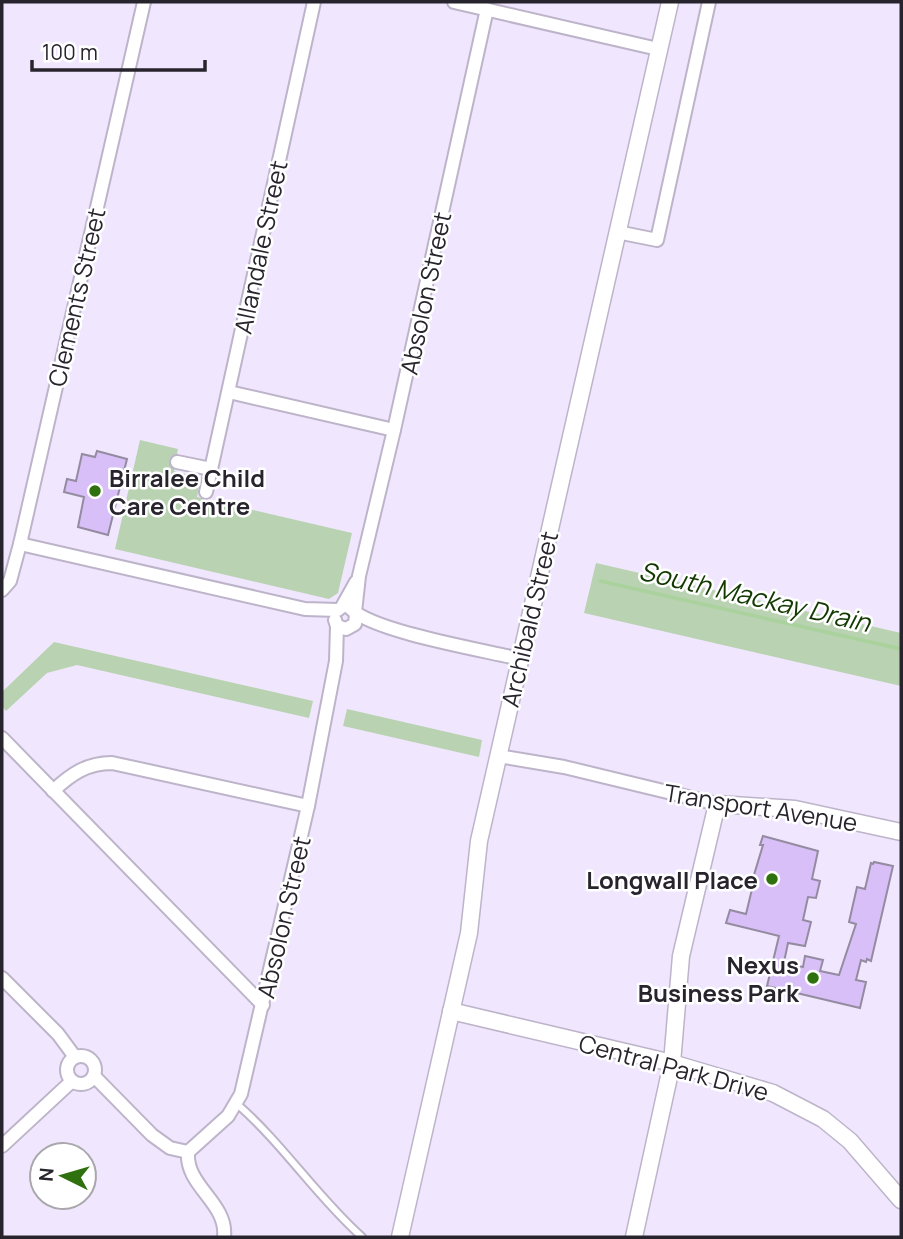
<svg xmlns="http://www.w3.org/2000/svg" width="903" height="1239" font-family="Manrope,sans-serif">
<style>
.green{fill:#b9d2b1}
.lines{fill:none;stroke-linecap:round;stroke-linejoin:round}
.stream{stroke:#aad29d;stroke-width:3.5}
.building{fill:#d8bff8;stroke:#948ba0;stroke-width:2}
.service-casing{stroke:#bdb4ca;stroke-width:10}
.minor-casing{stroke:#bdb4ca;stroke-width:16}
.tertiary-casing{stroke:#bdb4ca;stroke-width:19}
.service{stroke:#fff;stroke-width:6}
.minor{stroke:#fff;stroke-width:12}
.tertiary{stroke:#fff;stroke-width:16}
.poi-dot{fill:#2e710e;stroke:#fff;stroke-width:2.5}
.labels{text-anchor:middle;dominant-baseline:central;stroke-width:5;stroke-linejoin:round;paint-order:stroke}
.street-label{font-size:24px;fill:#28242d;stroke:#fff}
.poi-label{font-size:24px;font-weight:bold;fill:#28242d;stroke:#fff;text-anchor:end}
.water-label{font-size:26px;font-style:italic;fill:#133903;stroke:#fff}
</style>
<rect width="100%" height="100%" fill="#f0e7fe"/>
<g class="green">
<polygon points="140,440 178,449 174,471 198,477 200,481 197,497 352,533 338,593 329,599 115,549"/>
<polygon points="596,563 901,633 901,686 584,613"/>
<polygon points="54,642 313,701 309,718 77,665 47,673 6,711 2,706 2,692"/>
<polygon points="347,709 482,740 479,757 343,726"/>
</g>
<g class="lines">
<polyline class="stream" points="600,581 901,649"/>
</g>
<g class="building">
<polygon points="97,451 127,459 108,535 78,527 84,497 64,492 67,479 76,481 82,454 95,457"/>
<polygon points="763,836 818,851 812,879 820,881 816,898 808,897 803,920 811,922 805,946 788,943 784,962 803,967 805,956 823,960 820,971 839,975 856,924 849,922 857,887 865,889 871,863 873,864 874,862 893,866 871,961 867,959 866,962 861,960 856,980 866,982 860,1008 767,986 779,936 726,923 730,910 746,914 752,889 750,888 763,845 760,845"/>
</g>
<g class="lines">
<defs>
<path id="service" d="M237,1104C283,1144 317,1197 362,1237"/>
<g id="minor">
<polyline points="454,2 658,49"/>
<polyline points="617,232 657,240 709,2"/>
<polyline points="229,392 394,430"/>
<polyline points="177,462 211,469"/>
<polyline points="206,492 314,2"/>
<polyline points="20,544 305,609 338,610"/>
<polyline points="2,590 10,581 20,544 144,2"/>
<polyline points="342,607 356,582"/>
<path d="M351,609C375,632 483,650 520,659"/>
<polyline points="355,612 359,576 394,430 487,9"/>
<polyline points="335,620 337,626 346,629 355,624 356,614"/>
<polyline points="2,738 263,1005"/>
<polyline points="498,756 564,767 717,804"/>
<path d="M53,791C71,774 87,763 112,763L308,806"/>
<polyline points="2,978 58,1034 75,1057"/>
<circle cx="81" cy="1070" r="14"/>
<path d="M94,1076L152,1135L170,1148L188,1152C185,1186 228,1203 224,1237"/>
<polyline points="2,1146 72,1081"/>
<polyline points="188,1152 228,1116 241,1094 308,806 336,661 337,626"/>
</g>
<g id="tertiary">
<polyline points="451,1011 672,1063 773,1093 823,1119 850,1141 901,1200"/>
<polyline points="400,1237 469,933 479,841 670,2"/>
<polyline points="634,1237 672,1063 681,956 717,804 795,809 901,832"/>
</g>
</defs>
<use href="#service" class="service-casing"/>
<use href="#minor" class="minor-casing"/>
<use href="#tertiary" class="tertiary-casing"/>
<use href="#service" class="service"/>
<use href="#minor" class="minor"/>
<use href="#tertiary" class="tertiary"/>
</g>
<g class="poi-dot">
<circle cx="95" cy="491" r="7"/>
<circle cx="772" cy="879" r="7"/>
<circle cx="813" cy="978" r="7"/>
</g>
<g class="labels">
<g class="street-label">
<text transform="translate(260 247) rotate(-78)">Allandale Street</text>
<text transform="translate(425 293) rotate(-78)">Absolon Street</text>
<text transform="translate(76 297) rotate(-77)">Clements Street</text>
<text transform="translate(529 619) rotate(-77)">Archibald Street</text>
<text transform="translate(761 807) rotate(9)">Transport Avenue</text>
<text transform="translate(283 917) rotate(-77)">Absolon Street</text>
<text transform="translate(674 1067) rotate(15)">Central Park Drive</text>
</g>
<g class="poi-label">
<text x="109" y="477" text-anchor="start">Birralee Child<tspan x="109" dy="28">Care Centre</tspan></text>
<text x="758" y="879">Longwall Place</text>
<text x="799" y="964">Nexus<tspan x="799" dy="28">Business Park</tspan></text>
</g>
<g class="water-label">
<text transform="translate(755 596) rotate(13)">South Mackay Drain</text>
</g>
</g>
<rect width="903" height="1239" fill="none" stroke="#28242d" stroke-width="7"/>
<g transform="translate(63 1176) rotate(275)"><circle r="33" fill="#ffffff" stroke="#a9a7ab" stroke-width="2"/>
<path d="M0-5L12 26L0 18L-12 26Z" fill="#2e710e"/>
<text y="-10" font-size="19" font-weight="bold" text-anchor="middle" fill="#28242d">N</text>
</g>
<path d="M32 60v10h173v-10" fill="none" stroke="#28242d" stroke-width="3.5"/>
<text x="42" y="60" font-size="21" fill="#28242d" stroke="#ffffff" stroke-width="5" paint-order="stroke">100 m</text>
</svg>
